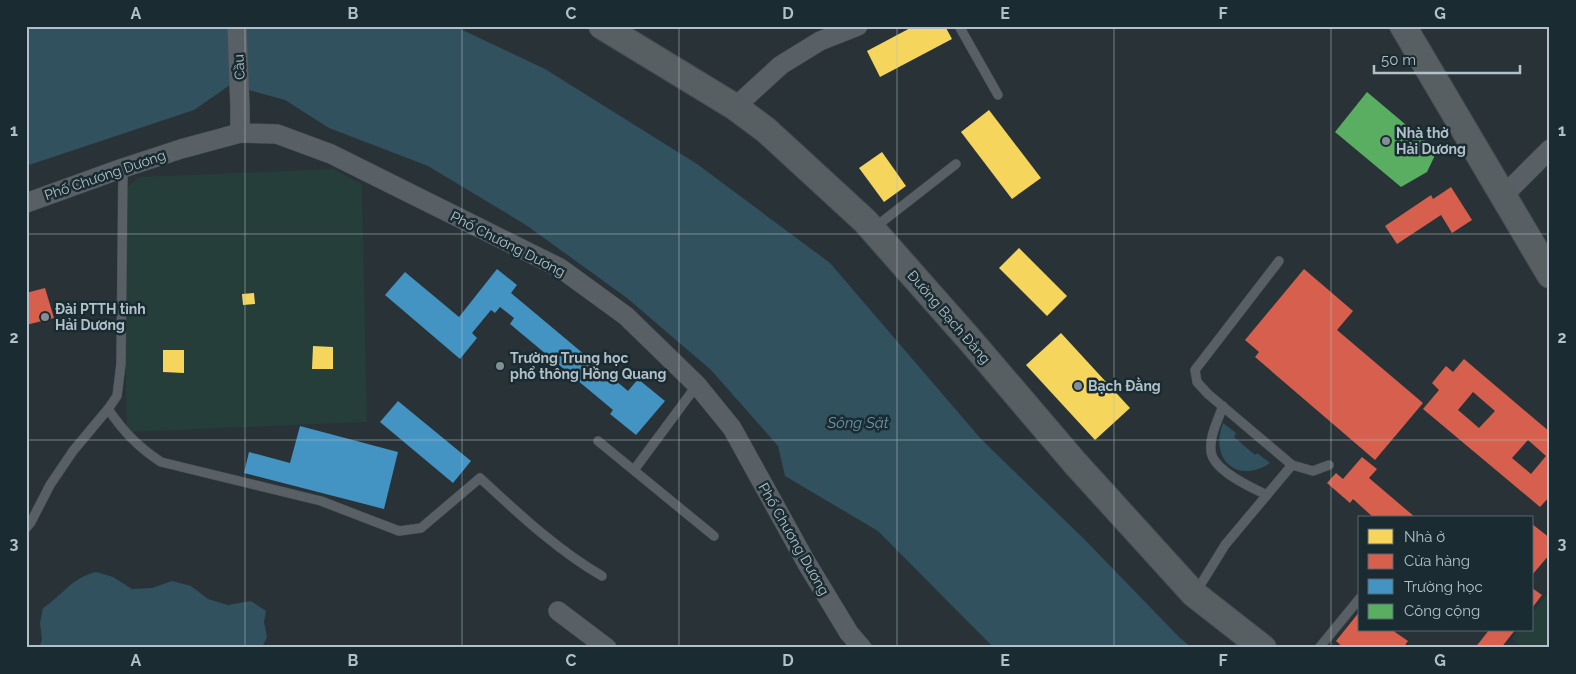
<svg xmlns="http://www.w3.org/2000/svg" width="1576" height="674" font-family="Raleway,sans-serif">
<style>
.green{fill:#253e3a}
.water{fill:#32515f}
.homes{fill:#f6d55c}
.shops{fill:#d6604d;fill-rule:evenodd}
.schools{fill:#4393c3}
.public{fill:#5aae61}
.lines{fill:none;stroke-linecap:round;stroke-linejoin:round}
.lane-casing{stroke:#464e52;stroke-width:10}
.street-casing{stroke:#464e52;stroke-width:20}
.secondary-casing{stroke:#464e52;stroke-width:28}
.lane{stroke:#586065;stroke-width:9}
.street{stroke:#586065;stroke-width:19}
.secondary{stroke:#575f63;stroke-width:26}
.grid{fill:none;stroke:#b2c1c9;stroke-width:1;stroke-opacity:0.55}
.poi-dot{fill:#828f96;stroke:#1b2b32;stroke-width:2}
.labels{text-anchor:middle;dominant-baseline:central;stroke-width:5;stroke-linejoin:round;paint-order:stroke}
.street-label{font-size:14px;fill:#b2c1c9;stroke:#1b2b32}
.poi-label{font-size:14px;font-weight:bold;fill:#b2c1c9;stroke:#1b2b32;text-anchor:start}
.water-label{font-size:15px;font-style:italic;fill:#6996a9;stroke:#1b2b32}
.neatline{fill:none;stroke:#b2c1c9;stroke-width:2}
.grid-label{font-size:16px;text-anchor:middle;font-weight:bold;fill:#b2c1c9}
</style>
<rect width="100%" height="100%" fill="#283237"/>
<g class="green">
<polygon points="333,169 362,184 367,422 127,432 122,191 139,177"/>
<polygon points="1548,593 1550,594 1550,648 1524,648 1512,639 1519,630 1532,630 1532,613"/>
</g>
<g class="water">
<polygon points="26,26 454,26 545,69 697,164 830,263 981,439 1085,540 1180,638 1192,648 994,648 878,531 785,476 778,446 711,370 627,298 526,225 428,166 329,128 285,100 230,85 194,110 26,166"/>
<path d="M1223,423L1236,433L1234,437L1255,455L1257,453L1270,463C1237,485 1209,459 1223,423Z"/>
<path d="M96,572L113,577L132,589L152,588L172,581L191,586L208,599L228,605L251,601L266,611L264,622L267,637L262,648H39L42,640L40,623L43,608C63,595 71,578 96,572Z"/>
</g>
<g class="homes">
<polygon points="914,26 945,26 952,39 880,77 867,51"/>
<polygon points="989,110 1041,178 1012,199 961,132"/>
<polygon points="882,152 906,186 884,202 859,168"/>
<polygon points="1019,248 1067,296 1047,316 999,268"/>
<polygon points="254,293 255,304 243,305 242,294"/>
<polygon points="1061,333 1130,408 1095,440 1026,365"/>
<polygon points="313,346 333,347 333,369 312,369"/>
<polygon points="163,350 184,350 184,373 163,372"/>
</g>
<g class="shops">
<polygon points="1451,187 1472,220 1452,233 1441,215 1397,244 1385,226 1431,195 1433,199"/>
<polygon points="1304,269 1353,311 1337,330 1423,403 1375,460 1255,357 1259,352 1245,340"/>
<polygon points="45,288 54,318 26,325 26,293"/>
<path d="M1464,359L1550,432V496L1540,507L1423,409L1439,390L1432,383L1446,366L1453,372ZM1473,392L1495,411L1479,428L1458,410ZM1528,440L1546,456L1531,474L1512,458Z"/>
<polygon points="1362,457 1377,469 1369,478 1416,518 1374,518 1353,499 1350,503 1327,483 1336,473 1343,479"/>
<polygon points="1532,524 1550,538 1550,554 1532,575"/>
<polygon points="1532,588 1542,595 1532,608"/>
<polygon points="1360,611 1360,630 1392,630 1408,641 1403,648 1344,648 1336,641"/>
<polygon points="1489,630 1515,630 1501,648 1475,648"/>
</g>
<g class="schools">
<polygon points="497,269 517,285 511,293 628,391 638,379 665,401 636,435 610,414 613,410 510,324 514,318 500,307 495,313 491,310 472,333 477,338 460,359 385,295 405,272 459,317"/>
<polygon points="398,401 471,461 453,483 380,422"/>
<polygon points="300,426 398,452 384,509 244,473 249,452 290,463"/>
</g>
<polygon class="public" points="1367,92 1437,151 1427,172 1401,187 1335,132"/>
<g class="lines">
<defs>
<g id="lane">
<polyline points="959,26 998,95"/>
<polyline points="874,228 956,164"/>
<polyline points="1279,261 1195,370 1197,382 1208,394 1292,465 1313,471 1329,465"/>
<path d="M1223,406C1218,420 1209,437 1211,451C1212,470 1252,488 1267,495"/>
<path d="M108,409C123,431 138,447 161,462L321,501L399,531L421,528L480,478C518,513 557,550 602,576"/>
<polyline points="598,441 714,536"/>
<polyline points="634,470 697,385"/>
<polyline points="26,528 31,522 50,485 73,451 108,409 117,396 121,364 123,168"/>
<polyline points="1196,592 1225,545 1292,465"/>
<polyline points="1319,648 1360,598"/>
</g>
<g id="street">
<polyline points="237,26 240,109 240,133"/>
<polyline points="735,107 781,65 820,41 858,26"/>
<polyline points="1503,196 1550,149"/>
<polyline points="26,203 123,168 181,149 240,133 277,134 331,154 560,268 626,316 697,385 732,428 806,562 849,633 862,648"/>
<polyline points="558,611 607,648"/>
</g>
<g id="secondary">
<polyline points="602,26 735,107 766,130 865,221 970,340 1075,463 1194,594 1263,648"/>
<polyline points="1403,26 1550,275"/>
</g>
</defs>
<use href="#lane" class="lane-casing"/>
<use href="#street" class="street-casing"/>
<use href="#secondary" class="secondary-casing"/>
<use href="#lane" class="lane"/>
<use href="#street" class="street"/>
<use href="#secondary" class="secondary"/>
</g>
<path class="grid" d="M245,26V648M462,26V648M679,26V648M897,26V648M1114,26V648M1331,26V648M26,234H1550M26,440H1550"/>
<g class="poi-dot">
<circle cx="1386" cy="141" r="5"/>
<circle cx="45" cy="317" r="5"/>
<circle cx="500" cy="366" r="5"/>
<circle cx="1078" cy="386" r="5"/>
</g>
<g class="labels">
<g class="street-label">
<text transform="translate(239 67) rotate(-93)">Cầu</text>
<text transform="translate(105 175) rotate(-19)">Phố Chương Dương</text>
<text transform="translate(508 244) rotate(27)">Phố Chương Dương</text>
<text transform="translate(949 317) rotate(49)">Đường Bạch Đằng</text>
<text transform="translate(794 539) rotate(60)">Phố Chương Dương</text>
</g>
<g class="poi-label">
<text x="1396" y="133">Nhà thờ<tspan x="1396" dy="16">Hải Dương</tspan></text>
<text x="55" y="309">Đài PTTH tỉnh<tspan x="55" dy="16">Hải Dương</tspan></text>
<text x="510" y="358">Trường Trung học<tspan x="510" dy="16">phổ thông Hồng Quang</tspan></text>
<text x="1088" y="386">Bạch Đằng</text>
</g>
<g class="water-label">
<text x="858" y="423">Sông Sặt</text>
</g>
</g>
<rect width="1576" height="674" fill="none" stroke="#1b2b32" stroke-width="55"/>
<rect x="1358" y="516" width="175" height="115" fill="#1b2b32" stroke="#57676e"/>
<rect x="1368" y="529" width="25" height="15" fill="#f6d55c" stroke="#57676e"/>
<text x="1404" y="542" font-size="15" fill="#b2c1c9">Nhà ở</text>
<rect x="1368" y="554" width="25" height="15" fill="#d6604d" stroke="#57676e"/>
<text x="1404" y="566" font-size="15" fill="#b2c1c9">Cửa hàng</text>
<rect x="1368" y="579" width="25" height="15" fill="#4393c3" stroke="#57676e"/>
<text x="1404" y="592" font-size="15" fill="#b2c1c9">Trường học</text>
<rect x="1368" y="604" width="25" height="15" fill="#5aae61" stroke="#57676e"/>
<text x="1404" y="616" font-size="15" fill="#b2c1c9">Công cộng</text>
<path d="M1374 65v8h146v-8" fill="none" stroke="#b2c1c9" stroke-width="2.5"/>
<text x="1381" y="65" font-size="15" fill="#b2c1c9" stroke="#1b2b32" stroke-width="4" paint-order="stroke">50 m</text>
<rect x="28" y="28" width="1520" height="618" class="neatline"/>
<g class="grid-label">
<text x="136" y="19">A</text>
<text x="353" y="19">B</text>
<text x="571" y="19">C</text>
<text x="788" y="19">D</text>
<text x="1005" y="19">E</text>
<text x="1223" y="19">F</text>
<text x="1440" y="19">G</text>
<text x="14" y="136">1</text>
<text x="1562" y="136">1</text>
<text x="14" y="343">2</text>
<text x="1562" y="343">2</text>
<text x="14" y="549">3</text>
<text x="1562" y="549">3</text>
<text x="136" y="666">A</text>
<text x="353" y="666">B</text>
<text x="571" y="666">C</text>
<text x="788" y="666">D</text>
<text x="1005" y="666">E</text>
<text x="1223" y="666">F</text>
<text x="1440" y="666">G</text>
</g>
</svg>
